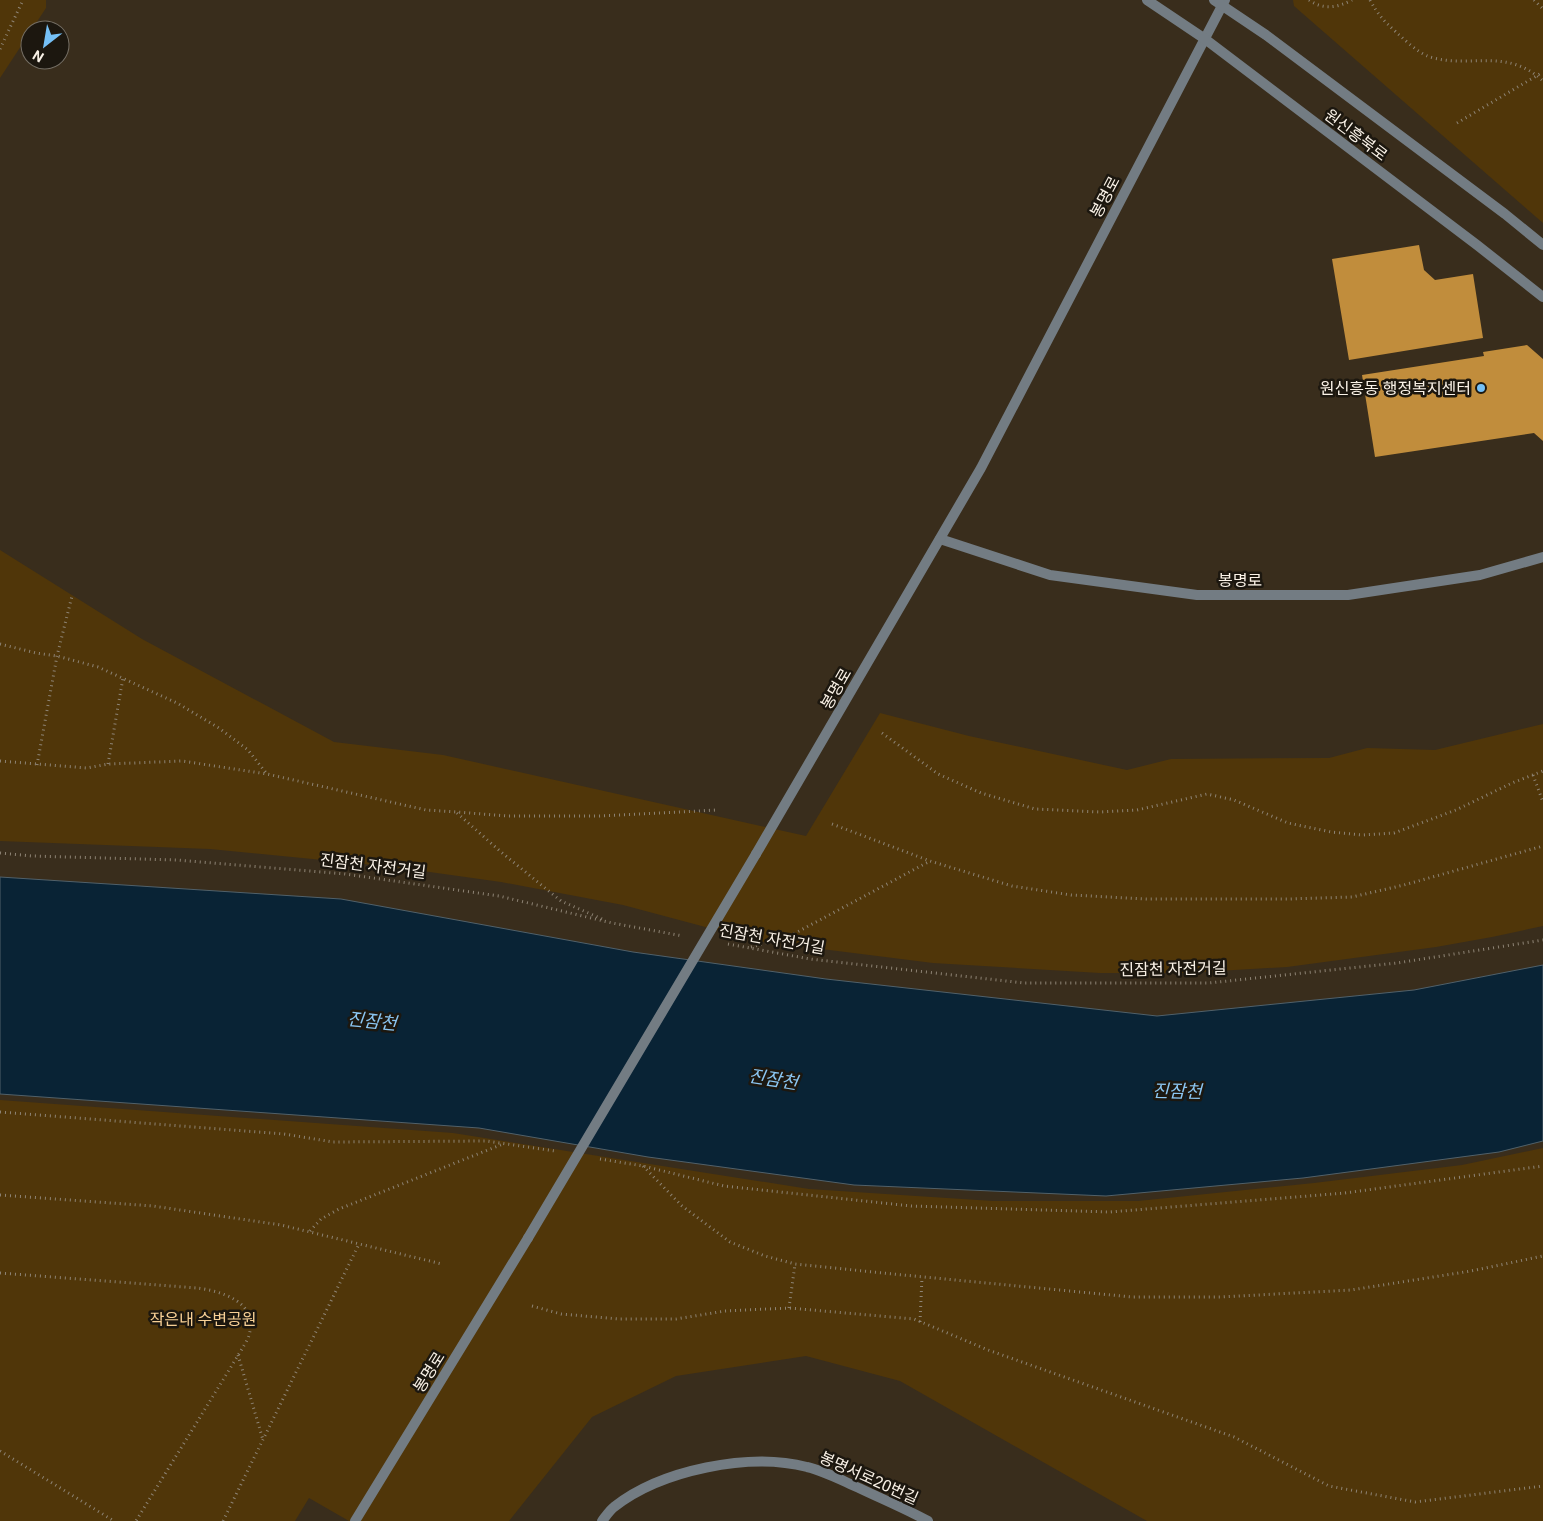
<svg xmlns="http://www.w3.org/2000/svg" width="1543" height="1521" font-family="Roboto,'Noto Sans KR',sans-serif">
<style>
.green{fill:#503609}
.water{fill:#092335;stroke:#51616a}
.building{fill:#c18d3c}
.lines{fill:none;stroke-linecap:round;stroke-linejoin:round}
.path{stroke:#8e8475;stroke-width:3;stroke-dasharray:1 4;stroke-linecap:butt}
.minor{stroke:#737c83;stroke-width:10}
.tertiary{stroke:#737c83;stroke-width:10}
.minor-bridge{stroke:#737c83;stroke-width:10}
.poi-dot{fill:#75c0f6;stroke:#1c170f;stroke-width:2}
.labels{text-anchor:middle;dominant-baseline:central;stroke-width:5;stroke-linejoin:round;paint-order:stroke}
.street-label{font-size:16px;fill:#faf2e7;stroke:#1c170f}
.poi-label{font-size:16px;fill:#faf2e7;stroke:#1c170f;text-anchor:end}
.park-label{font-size:16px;fill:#f8d095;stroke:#1c170f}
.water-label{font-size:18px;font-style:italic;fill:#8bc6f2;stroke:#1c170f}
</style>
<rect width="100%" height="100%" fill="#392d1c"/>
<g class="green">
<polygon points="0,0 46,0 46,8 0,78"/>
<polygon points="1293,0 1543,0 1543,223 1294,6"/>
<polygon points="0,550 142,639 334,742 443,755 806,836 880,713 969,736 1127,770 1171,759 1329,758 1367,748 1435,750 1543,724 1543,926 1492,937 1436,947 1287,967 1184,973 1100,973 933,963 758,941 623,905 501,882 394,867 210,849 0,841"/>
<polygon points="0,1100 453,1133 809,1189 993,1201 1138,1201 1314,1183 1462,1165 1543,1148 1543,1521 1147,1521 900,1381 806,1356 676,1376 592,1417 509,1521 349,1521 309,1498 295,1521 0,1521"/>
</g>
<polygon class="water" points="0,877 341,899 633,952 826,979 1157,1016 1414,990 1543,965 1543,1141 1499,1152 1303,1178 1106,1196 854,1185 648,1157 479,1128 0,1094"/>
<g class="building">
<polygon points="1419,245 1424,270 1435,280 1473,274 1483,338 1349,360 1332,259"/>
<polygon points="1527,345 1543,359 1543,441 1534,433 1375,457 1362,375 1484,356 1483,352"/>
</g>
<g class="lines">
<g class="path">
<path d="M1309,0C1323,10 1337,8 1352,0"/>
<path d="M1370,0C1378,15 1384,21 1396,32C1406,41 1418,53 1430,57C1470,69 1507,47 1543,81"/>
<polyline points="1534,0 1543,9"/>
<polyline points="0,49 23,0"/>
<polyline points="1457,123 1543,72"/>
<polyline points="0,644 36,653 57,656 98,667 177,703 219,728 248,750 267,774"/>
<polyline points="882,733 938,774 981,793 1035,809 1100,812 1137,810 1207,794 1234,800 1288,823 1331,832 1362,835 1394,833 1456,810 1512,783 1543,771"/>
<polyline points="0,761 87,768 108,764 182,761 267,774 426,810 457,812 507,816 600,816 717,810"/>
<polyline points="108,764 123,678"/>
<polyline points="37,765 57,656 72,596"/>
<polyline points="1533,775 1543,802"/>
<polyline points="457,813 501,852 561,901 602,919"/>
<polyline points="832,824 930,861 1012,886 1071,895 1146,899 1288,899 1352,897 1404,885 1543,846"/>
<polyline points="0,853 32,856 177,860 345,874 499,896 612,923 683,936"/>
<polyline points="728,944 810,959 1024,983 1209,983 1397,963 1543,940"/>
<polyline points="751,947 788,937 930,861"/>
<polyline points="0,1112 284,1134 333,1142 486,1141 555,1151"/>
<polyline points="600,1159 643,1166 724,1186 911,1206 1110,1212 1345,1193 1543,1166"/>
<polyline points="643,1166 682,1206 730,1242 765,1256 795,1264 893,1274 1132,1297 1220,1297 1351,1290 1471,1271 1543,1256"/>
<polyline points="0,1195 153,1206 281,1225 442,1264"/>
<polyline points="310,1231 321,1219 339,1209 503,1144"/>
<path d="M0,1273L197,1288C221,1291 259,1302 249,1335C248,1340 244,1345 242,1349L136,1521"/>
<polyline points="532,1306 561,1314 619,1319 676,1319 725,1311 789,1308 914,1319 988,1350 1234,1437 1329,1486 1415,1502 1543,1486"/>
<polyline points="789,1308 795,1264"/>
<polyline points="920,1322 922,1277"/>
<polyline points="238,1355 263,1440"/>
<polyline points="0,1451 114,1521"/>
<polyline points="223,1521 359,1244"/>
</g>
<g class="minor">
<polyline points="940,539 1050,575 1197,595 1348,595 1480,575 1543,557"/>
<polyline points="756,854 981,468 1225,0"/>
<polyline points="355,1521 528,1238"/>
<path d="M602,1521C606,1516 610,1510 614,1507C661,1470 749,1452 807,1467C825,1471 843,1481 859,1488C882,1499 906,1509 928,1521"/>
</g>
<g class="tertiary">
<polyline points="1147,0 1205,39 1477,245 1543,297"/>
<polyline points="1214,0 1266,35 1505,214 1543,245"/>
</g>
<polyline class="minor-bridge" points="528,1238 756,854"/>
</g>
<circle class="poi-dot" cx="1481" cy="388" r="5"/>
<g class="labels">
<g class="street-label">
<text transform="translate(1356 135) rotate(37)">원신흥북로</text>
<text transform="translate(1105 197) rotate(-62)">봉명로</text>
<text x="1240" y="580">봉명로</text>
<text transform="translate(836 689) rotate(-60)">봉명로</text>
<text transform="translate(373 866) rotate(7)">진잠천 자전거길</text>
<text transform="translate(772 939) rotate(10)">진잠천 자전거길</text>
<text transform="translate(1173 969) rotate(-1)">진잠천 자전거길</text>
<text transform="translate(429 1372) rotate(-58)">봉명로</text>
<text transform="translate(869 1478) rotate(24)">봉명서로20번길</text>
</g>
<g class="poi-label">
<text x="1471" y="388">원신흥동 행정복지센터</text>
</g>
<g class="park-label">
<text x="203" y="1319">작은내 수변공원</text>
</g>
<g class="water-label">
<text transform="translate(372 1021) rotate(6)">진잠천</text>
<text transform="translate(773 1079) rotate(9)">진잠천</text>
<text transform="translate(1177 1091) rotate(1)">진잠천</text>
</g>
</g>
<g transform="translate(45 45) rotate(211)"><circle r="24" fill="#1c170f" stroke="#756f65"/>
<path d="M0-4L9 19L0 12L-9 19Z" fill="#75c0f6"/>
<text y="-8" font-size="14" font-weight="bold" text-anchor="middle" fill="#faf2e7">N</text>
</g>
</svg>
